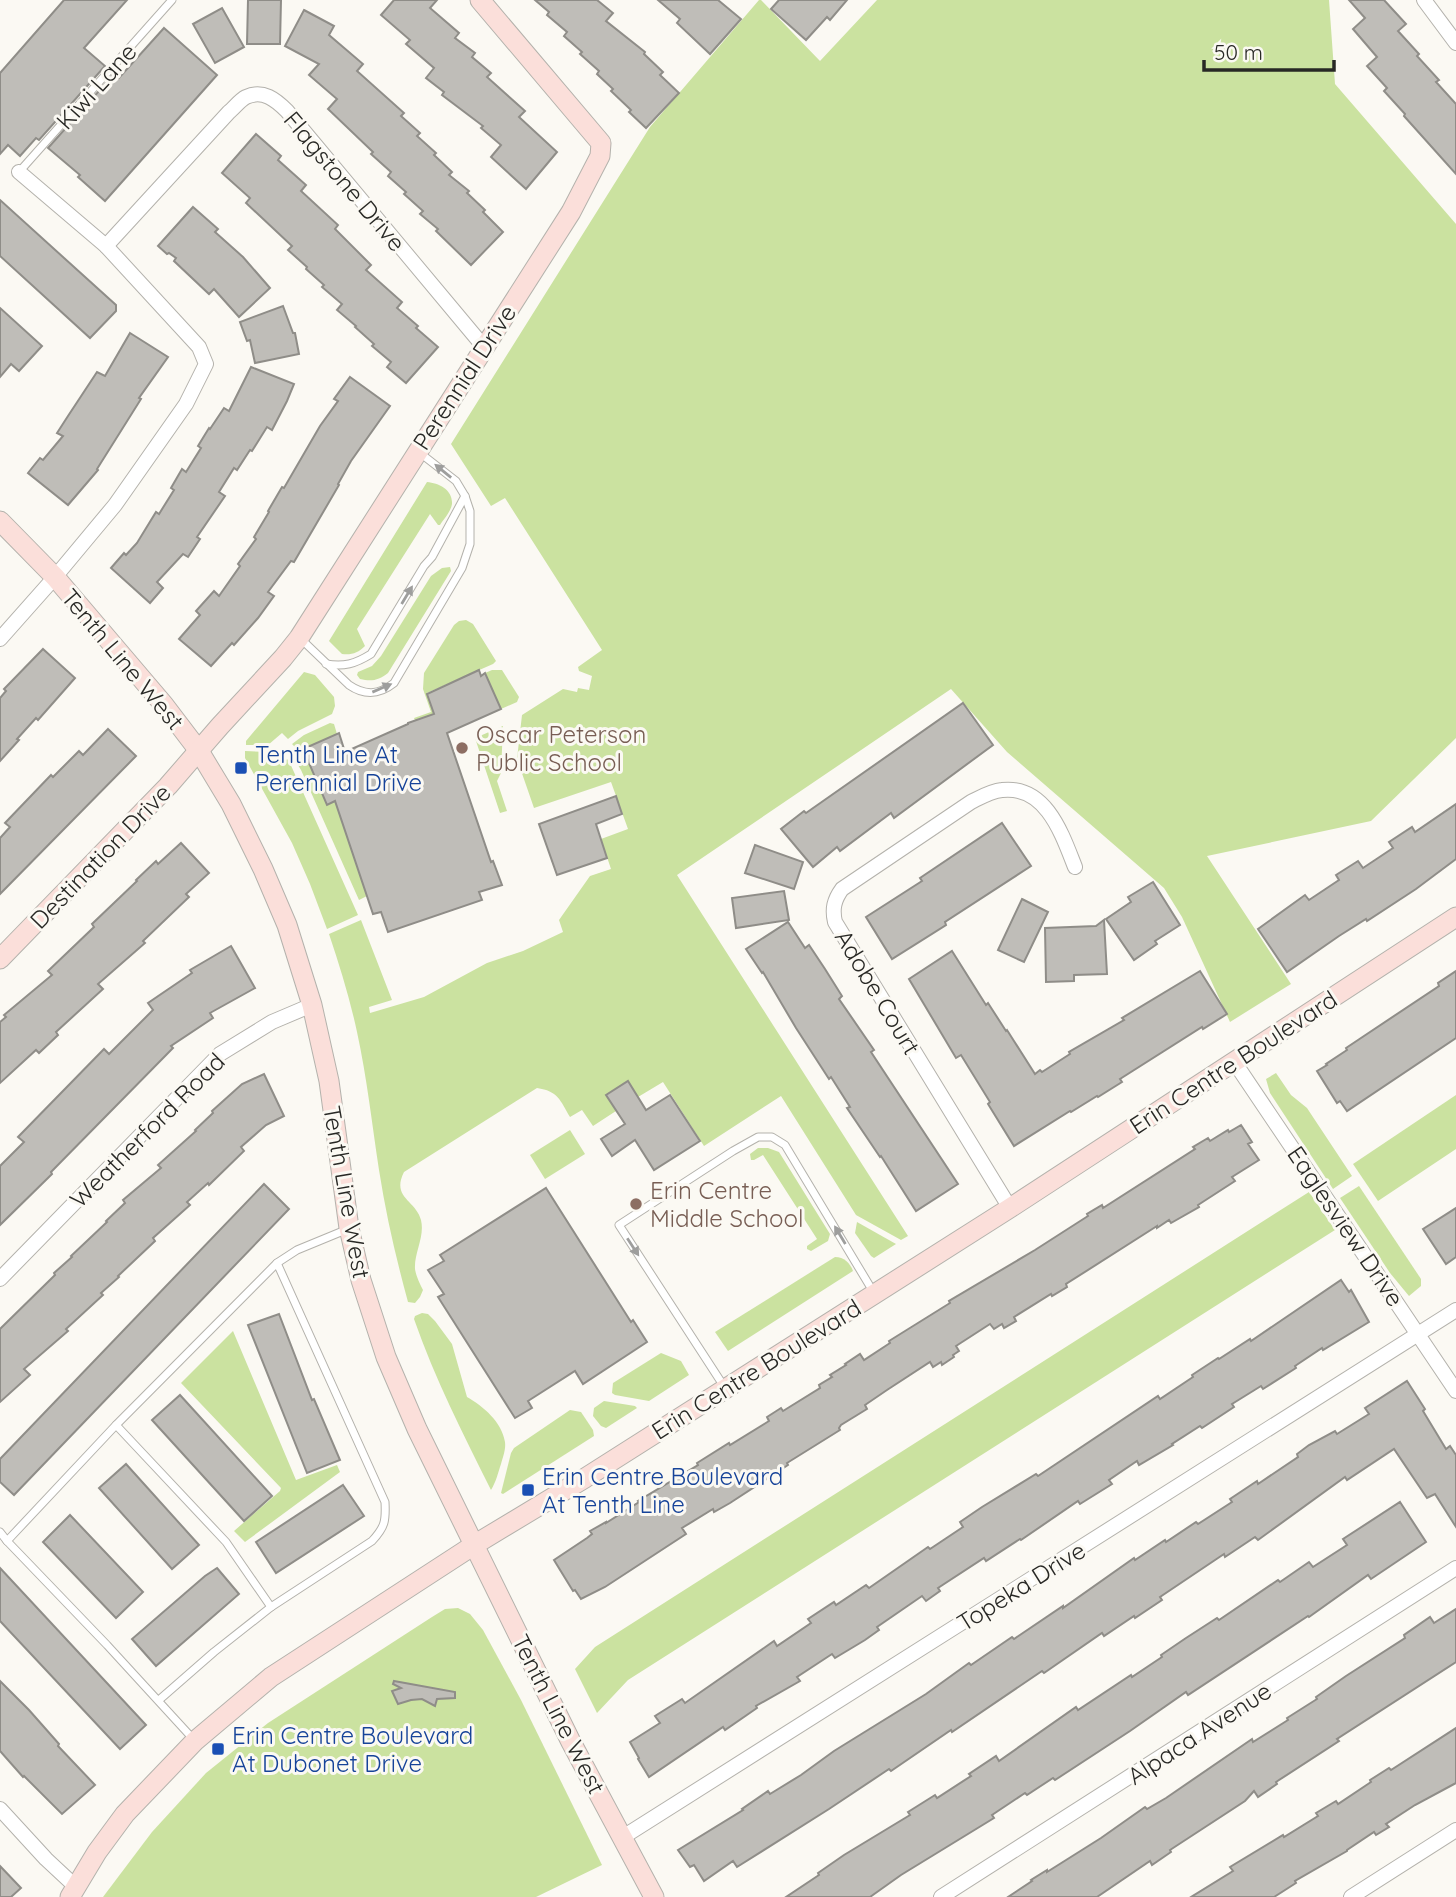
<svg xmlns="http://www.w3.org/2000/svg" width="1456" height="1897" font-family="Quicksand,sans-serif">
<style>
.green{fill:#cbe2a0}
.building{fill:#bfbdb8;stroke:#8f8d88;stroke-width:2}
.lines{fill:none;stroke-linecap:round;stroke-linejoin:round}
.lane-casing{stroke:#b4b2ac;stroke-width:9}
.street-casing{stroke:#b4b2ac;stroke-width:16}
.secondary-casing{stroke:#b4b2ac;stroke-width:21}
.lane{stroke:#fff;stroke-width:7}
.street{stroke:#fff;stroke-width:14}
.secondary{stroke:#fbdfda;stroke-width:19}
.oneway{fill:#9e9e9d}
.education-dot{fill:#8d6e63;stroke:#fbf9f3;stroke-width:2.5}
.transit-dot{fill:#1a4fb4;stroke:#fbf9f3;stroke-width:2.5}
.labels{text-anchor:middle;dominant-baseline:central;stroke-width:6;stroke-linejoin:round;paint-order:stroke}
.street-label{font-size:24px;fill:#282825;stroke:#fbf9f3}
.education-label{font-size:24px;fill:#785e54;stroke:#fbf9f3;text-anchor:start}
.transit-label{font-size:24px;fill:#164399;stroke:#fbf9f3;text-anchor:start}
</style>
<rect width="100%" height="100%" fill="#fbf9f3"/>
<g class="green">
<path d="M759,0H761L820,61L877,0H1329L1335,84L1456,224V738L1371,821L1207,856L1291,984L1230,1022L1182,917L1164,888L1007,752L951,689L677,875L908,1236L901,1240L856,1215L781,1096L704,1146L663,1082L638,1097L628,1082L606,1095L616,1111L593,1126L582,1110L570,1117C560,1100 558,1091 537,1088L404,1172C391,1198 416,1200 421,1220C425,1237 414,1253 415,1269C416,1276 420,1284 423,1290L420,1297L415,1303L408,1302C396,1258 386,1215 379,1170C372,1124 367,1078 357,1032C350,999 340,967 329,934L361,920L392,1000L369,1007L370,1013L424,997L487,963L523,951L563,932L559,920L590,876L611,869L601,839L628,829L611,782L534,808L517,759L522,715L563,689L577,692L578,688L589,690L592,676L579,671L578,667L602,650L505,498L491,506L451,444L650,127Z"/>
<path d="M427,482C439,483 453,490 452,504C451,511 444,519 440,525H438L430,514L357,629L365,646C358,653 352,655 342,654L329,641Z"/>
<path d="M450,567L451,571L388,673C379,680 372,682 360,679L357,675L358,672L372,666L381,656L431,576L442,568Z"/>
<polygon points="466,620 473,624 496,661 493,664 427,693 434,714 415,720 414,718 431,712 423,689 424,673 454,625 459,621"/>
<polygon points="492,670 502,670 519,697 517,702 501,709 485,673"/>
<polygon points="304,672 315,675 334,697 335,706 332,714 298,731 288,739 282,733 268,745 246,745 246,741"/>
<polygon points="330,723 334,724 337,734 303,749 327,804 335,801 367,896 359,900 301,770 292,755 298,750 292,744 304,735"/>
<polygon points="503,726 501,773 497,781 507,811 500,813 475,738"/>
<polygon points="245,751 268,752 281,765 287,759 289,761 358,915 327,929 310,884 292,843 245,758"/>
<polygon points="1276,1073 1291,1095 1307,1108 1352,1176 1333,1189 1270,1093 1266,1079"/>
<polygon points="1456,1095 1456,1149 1378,1201 1353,1164"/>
<polygon points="570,1130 585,1154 545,1179 530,1155"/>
<polygon points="758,1148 768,1148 779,1152 830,1234 828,1241 811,1251 807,1249 807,1246 817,1239 763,1155 754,1160 751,1160 750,1154"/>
<polygon points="1359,1186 1421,1279 1421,1286 1409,1296 1390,1273 1340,1198"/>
<polygon points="1309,1192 1335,1230 628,1680 597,1713 575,1669 595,1647"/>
<polygon points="857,1222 896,1244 874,1258 871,1256 855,1233"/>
<path d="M835,1257C844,1257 850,1263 853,1271L728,1351L715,1332Z"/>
<path d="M422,1313L428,1314L435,1321L452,1344L467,1397C483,1406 502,1422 505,1442C506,1449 503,1457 501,1464C498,1473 496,1482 491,1490C463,1434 435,1379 414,1319L415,1316Z"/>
<polygon points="233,1331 296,1480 337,1465 340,1472 245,1542 234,1531 280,1491 281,1488 181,1383"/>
<polygon points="661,1353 681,1361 689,1375 649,1401 615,1395 612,1393 613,1383"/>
<polygon points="604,1401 635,1406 637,1408 606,1428 601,1426 593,1416 594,1408"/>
<polygon points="570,1410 581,1412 593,1430 594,1436 503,1494 501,1493 511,1453 514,1448"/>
<polygon points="458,1608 470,1614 483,1630 521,1700 602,1865 536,1897 103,1897 152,1832 206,1773 268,1723 432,1617 445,1609"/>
</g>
<g class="building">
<polygon points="64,0 127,0 84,48 105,66 39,140 36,138 20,156 8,145 0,154 0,73"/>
<polygon points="248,0 281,0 280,44 247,44"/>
<polygon points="394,0 437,0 430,8 459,33 455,38 475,53 472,57 491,73 487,77 525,111 519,117 557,152 526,189 491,157 501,145 481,128 483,126 442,95 444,92 426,78 434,68 406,44 410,40 381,15"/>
<polygon points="535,0 597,0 613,13 606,21 645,52 644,54 663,72 660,75 679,93 646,128 629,112 631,110 611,91 613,89 597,74 599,71 580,54 582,52 564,36 567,32 547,15 549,12"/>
<polygon points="658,0 718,0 741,19 710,54 677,23 680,19"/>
<polygon points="779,0 847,0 830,20 827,17 806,40 771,9"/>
<polygon points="1349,0 1384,0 1406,24 1398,31 1419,54 1417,56 1439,80 1436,82 1456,104 1456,174 1404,116 1405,114 1384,91 1387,88 1367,66 1377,57 1353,29 1365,18"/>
<polygon points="222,8 244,47 215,63 193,24"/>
<polygon points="304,10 334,26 329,35 363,64 357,71 404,113 401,116 420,133 417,136 436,153 434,155 452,172 449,175 469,191 467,193 485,210 483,212 503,232 471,265 436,231 438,229 420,214 423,211 404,194 406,192 388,176 391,172 371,154 373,152 328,109 337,99 309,75 319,64 285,46"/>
<polygon points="164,28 217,75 105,201 78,177 80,175 48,148 114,74 119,78"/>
<polygon points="256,134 281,156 278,160 306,185 301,191 338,225 335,229 371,265 366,270 402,302 397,308 418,326 416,328 438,347 406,383 387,367 391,362 372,346 374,344 355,327 356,326 337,310 342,304 322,287 324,285 306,269 307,267 288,250 292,246 246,203 250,198 222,173"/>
<polygon points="0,200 116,305 116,311 90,338 0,256"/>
<polygon points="193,207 218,229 215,232 243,257 270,288 239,317 214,289 209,294 174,261 176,258 169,253 167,254 158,246"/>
<polygon points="283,306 293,333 295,333 299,354 255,363 250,340 247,341 240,322"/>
<polygon points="0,308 42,346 19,371 11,364 0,377"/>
<polygon points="130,333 168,357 139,398 141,399 97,469 98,470 68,505 28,473 40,458 43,460 63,436 57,433 68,416 97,372 105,376"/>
<polygon points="251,367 294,384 287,401 272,430 267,427 252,451 250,450 237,470 234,468 219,492 225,496 197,537 200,539 188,557 183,554 157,582 163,588 150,603 111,568 124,553 126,555 137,543 156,512 159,514 174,490 171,488 182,469 186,472 201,448 198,446 209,428 210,429 224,408 229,411"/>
<polygon points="350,377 390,406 351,461 338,484 339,485 294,562 291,561 268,592 274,596 258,618 234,645 232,643 211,666 179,639 200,615 196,611 214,591 219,596 240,566 238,564 256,539 254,537 269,512 268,511 282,487 284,488 320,426 338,401 334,399"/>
<polygon points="43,649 75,678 38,720 36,718 17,739 19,740 0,761 0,698 6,691 4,689"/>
<polygon points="479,670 481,676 485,673 501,709 447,733 491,862 493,861 502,885 479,892 482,900 388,932 381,912 373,914 335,801 327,805 303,749 339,733 345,752 408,724 408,723 434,714 427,694"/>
<polygon points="963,703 993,745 894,818 891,813 840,851 837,847 813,867 781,829 804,811 806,813"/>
<polygon points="108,729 136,756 0,894 0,838 10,827 5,823 51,775 53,777 79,751 83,755"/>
<polygon points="616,796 622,814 596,824 607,858 557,875 539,824"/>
<polygon points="1456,804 1456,859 1416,889 1367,921 1366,919 1339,936 1287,972 1258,929 1305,895 1309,900 1339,880 1336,875 1358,861 1363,868 1393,848 1389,842 1412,827 1415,832"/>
<polygon points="1002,823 1031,866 945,922 946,925 892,959 866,917 922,881 920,878"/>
<polygon points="181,843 209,873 186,894 189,897 143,941 145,943 98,984 103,989 56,1032 58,1035 39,1053 36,1050 0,1083 0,1022 6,1017 4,1015 52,975 48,971 94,927 92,924 137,881 136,880 156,861 158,864"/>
<polygon points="755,845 803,862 794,889 745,873"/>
<polygon points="1153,882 1180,925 1155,941 1157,944 1134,960 1106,919 1131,902 1128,897"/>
<polygon points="784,891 789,920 736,928 732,898"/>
<polygon points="1022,899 1048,912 1024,962 998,950"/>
<polygon points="1104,920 1107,974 1074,975 1074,981 1046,982 1045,928 1096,926"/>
<polygon points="788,922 805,948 809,945 825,969 842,996 839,999 874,1050 871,1052 958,1184 916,1211 881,1156 880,1157 847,1108 850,1107 831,1077 829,1079 796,1028 763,972 762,973 746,949"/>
<polygon points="231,946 255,988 210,1013 213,1018 171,1046 173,1048 51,1172 52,1174 0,1225 0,1166 24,1142 18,1137 104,1049 109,1054 153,1010 148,1003 192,973 190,970"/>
<polygon points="952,951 986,1005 988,1003 1006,1031 1007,1030 1035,1074 1040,1070 1042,1072 1070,1054 1069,1052 1124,1020 1122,1018 1200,971 1227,1014 1203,1029 1202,1027 1120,1079 1122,1082 1098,1097 1097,1096 1071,1112 1070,1111 1014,1146 988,1104 990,1102 961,1055 956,1058 909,979"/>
<polygon points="1456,971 1456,1038 1347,1111 1340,1101 1337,1103 1317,1071 1327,1065 1326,1064 1347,1050 1346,1048 1439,986 1438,983"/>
<polygon points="264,1074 284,1116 266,1125 241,1147 244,1151 209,1185 208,1183 187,1202 190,1205 153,1238 155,1241 118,1276 119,1277 101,1293 103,1295 66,1329 68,1331 24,1369 30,1375 0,1402 0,1329 55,1275 54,1273 72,1257 71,1256 107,1222 106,1221 125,1203 123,1200 161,1168 158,1165 196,1131 195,1130 213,1113 212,1111 242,1084"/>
<polygon points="628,1081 646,1110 670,1095 700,1141 654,1170 635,1140 612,1156 601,1139 625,1124 606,1095"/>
<polygon points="1241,1125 1252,1142 1248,1144 1259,1160 1232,1177 1235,1181 1198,1205 1199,1207 1171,1223 1169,1220 1157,1228 1157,1226 1066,1284 1067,1287 1052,1296 1051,1294 1014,1317 1016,1321 1004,1328 1002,1324 994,1329 990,1324 956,1346 959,1351 953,1355 954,1357 942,1365 941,1362 933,1367 930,1362 887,1390 865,1405 867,1409 841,1425 839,1428 840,1430 787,1463 788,1465 730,1503 714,1512 713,1509 682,1528 686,1534 605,1587 581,1599 575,1590 573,1591 554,1560 587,1538 592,1534 590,1531 606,1522 606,1523 639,1502 638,1501 698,1465 697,1463 729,1443 730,1445 769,1421 767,1417 781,1408 783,1411 820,1388 819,1385 832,1377 830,1375 846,1365 845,1364 860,1354 864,1360 890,1343 889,1341 950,1303 949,1301 1035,1250 1088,1216 1087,1214 1102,1205 1103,1208 1195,1149 1193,1147 1208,1138 1210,1141 1228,1130 1229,1132"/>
<polygon points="264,1184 289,1209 14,1495 0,1482 0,1459"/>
<polygon points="546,1188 631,1322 633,1320 647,1342 583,1384 575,1371 528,1401 532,1408 515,1418 438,1297 444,1294 428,1270 444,1261 440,1255"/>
<polygon points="1456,1208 1456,1257 1446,1264 1423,1229"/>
<polygon points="1341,1280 1349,1292 1351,1290 1369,1322 1323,1350 1322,1348 1295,1366 1296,1368 1263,1389 1261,1386 1232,1404 1234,1407 1202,1428 1200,1426 1172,1444 1173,1445 1139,1465 1137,1461 1109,1480 1112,1484 1080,1504 1078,1501 1021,1540 1020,1539 986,1561 984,1558 938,1588 940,1591 926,1601 922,1596 877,1627 879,1630 865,1640 835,1658 832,1654 797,1677 800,1681 756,1706 757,1708 725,1730 723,1727 649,1777 638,1759 639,1758 630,1742 660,1723 655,1716 682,1699 685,1703 774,1641 777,1646 811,1623 808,1619 834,1602 836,1605 866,1585 869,1588 928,1547 930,1549 963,1527 960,1522 982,1507 1036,1474 1038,1476 1158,1396 1160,1399 1193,1377 1192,1375 1218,1358 1219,1359 1250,1339 1251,1341"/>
<polygon points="279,1314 312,1400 314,1399 340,1460 307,1473 248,1325"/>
<polygon points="1407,1381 1425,1409 1423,1411 1446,1449 1450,1446 1456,1455 1456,1527 1435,1494 1427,1498 1394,1449 1347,1480 1345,1477 1258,1540 1255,1537 1225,1557 1224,1554 1160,1597 1162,1600 1135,1618 1134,1616 1104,1636 1102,1633 1044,1673 1042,1671 952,1732 951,1730 891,1771 889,1769 829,1809 737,1867 733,1861 704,1881 694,1865 690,1867 678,1850 743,1810 742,1809 768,1791 770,1794 801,1775 834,1751 926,1694 969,1663 971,1665 1012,1637 1014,1639 1063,1606 1063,1608 1134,1558 1135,1560 1165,1540 1166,1542 1196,1522 1198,1524 1232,1502 1230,1499 1257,1481 1258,1484 1298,1457 1297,1454 1309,1445 1335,1431 1337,1434 1369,1414 1365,1408"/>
<polygon points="180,1395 272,1496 244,1521 152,1420"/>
<polygon points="126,1464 199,1545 172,1569 99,1488"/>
<polygon points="343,1485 364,1516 276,1573 256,1542"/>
<polygon points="1400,1502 1426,1542 1371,1579 1368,1575 1309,1617 1308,1616 1188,1695 1186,1692 1130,1731 1055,1780 1053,1778 1027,1795 1025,1793 992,1815 994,1818 901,1875 870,1897 786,1897 819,1875 818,1873 844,1855 910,1815 908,1812 935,1795 937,1798 971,1776 969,1774 996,1756 999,1761 1076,1707 1078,1710 1131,1675 1132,1677 1162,1657 1161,1655 1186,1638 1217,1618 1219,1620 1278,1580 1280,1582 1309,1562 1313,1567 1347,1545 1343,1539"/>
<polygon points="70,1515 143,1592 116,1618 43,1542"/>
<polygon points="0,1568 146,1725 120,1749 0,1621"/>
<polygon points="217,1568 239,1594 156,1666 132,1639 205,1576"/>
<polygon points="1456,1609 1456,1662 1337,1739 1339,1741 1276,1782 1277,1784 1258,1797 1254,1791 1245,1801 1170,1850 1171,1852 1152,1865 1150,1861 1097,1897 1008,1897 1032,1881 1031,1880 1047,1870 1047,1872 1101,1838 1145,1807 1147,1809 1166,1798 1252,1739 1253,1742 1288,1720 1287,1718 1317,1699 1316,1697 1346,1676 1405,1638 1404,1635 1430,1617 1434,1623"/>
<polygon points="0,1681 29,1710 59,1744 58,1746 95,1785 62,1814 24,1776 23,1777 0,1751"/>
<polygon points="394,1681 455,1692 455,1698 437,1699 435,1706 422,1699 411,1700 398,1704 392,1691 401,1688 393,1684"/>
<polygon points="1456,1728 1456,1783 1415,1805 1386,1824 1389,1827 1376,1835 1374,1832 1347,1850 1347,1851 1295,1881 1296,1883 1274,1897 1191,1897 1233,1871 1230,1867 1283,1835 1284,1837 1318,1816 1316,1813 1336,1801 1338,1804 1371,1782 1370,1780 1389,1768 1391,1770"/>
<polygon points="0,1866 21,1888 11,1897 0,1897"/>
</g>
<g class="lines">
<defs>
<g id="lane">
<polyline points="19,172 172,0"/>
<path d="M301,639L349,685C365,696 379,695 394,683L462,568L470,544V511L465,496L456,481L420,453"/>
<path d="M326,664C344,667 355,664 371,654L424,566L432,557L465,496"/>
<polyline points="725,1388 619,1225 733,1151 758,1137 772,1137 785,1145 874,1293"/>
<polyline points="116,1425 226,1542 271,1607"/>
<polyline points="0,1532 7,1541"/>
<path d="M159,1700L214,1652L271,1607L372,1541C385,1527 386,1521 385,1502L277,1263"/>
<polyline points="195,1741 107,1645 7,1541 116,1425 277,1263 297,1250 348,1229"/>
</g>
<g id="street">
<polyline points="1424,0 1456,43"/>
<path d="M106,246L229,112C234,108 240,100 246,97C263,89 276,100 287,111L484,347"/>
<polyline points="0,639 55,577 115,505 186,404 206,364 199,347 106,246 19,172"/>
<polyline points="1235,1063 1456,1391"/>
<path d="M1010,1208L835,922C832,909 834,900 842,889L971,802C981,797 991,791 1002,790C1046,785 1062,834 1075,867"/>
<polyline points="0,1279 220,1054 272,1022 312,1005"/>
<polyline points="0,1809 46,1859 76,1887"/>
<polyline points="623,1837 1456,1310"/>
<polyline points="941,1897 1456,1568"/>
<polyline points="1351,1897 1456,1830"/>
</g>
<g id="secondary">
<polyline points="0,521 55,577 164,705 199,751 231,804 263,869 287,925 312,1005 329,1081 349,1228 361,1280 386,1357 417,1429 571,1742 654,1897"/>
<polyline points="0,959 168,786 220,726 283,658 299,638 571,212 600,156 601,143 480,0"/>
<polyline points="70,1897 97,1852 125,1814 195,1741 271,1677 474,1545 585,1478 1010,1208 1456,917"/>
</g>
</defs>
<use href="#lane" class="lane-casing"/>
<use href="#street" class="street-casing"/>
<use href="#secondary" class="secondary-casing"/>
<use href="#lane" class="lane"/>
<use href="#street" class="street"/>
<use href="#secondary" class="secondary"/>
</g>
<defs><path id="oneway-solid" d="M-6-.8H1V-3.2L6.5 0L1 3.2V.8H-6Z" transform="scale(1.75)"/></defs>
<g class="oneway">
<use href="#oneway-solid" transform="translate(443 471) rotate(-141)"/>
<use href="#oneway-solid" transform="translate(407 595) rotate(-59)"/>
<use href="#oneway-solid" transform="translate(382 688) rotate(-23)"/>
<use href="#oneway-solid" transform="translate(840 1235) rotate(-121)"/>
<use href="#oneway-solid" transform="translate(633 1247) rotate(57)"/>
</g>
<g class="education-dot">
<circle cx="462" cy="748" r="7"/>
<circle cx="636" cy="1204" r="7"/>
</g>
<g class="transit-dot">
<rect x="234" y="761" width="14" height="14" rx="3.5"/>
<rect x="521" y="1483" width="14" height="14" rx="3.5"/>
<rect x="211" y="1742" width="14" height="14" rx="3.5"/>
</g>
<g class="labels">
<g class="street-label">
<text transform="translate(96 86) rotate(-48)">Kiwi Lane</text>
<text transform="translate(345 181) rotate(50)">Flagstone Drive</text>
<text transform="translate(464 377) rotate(-57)">Perennial Drive</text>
<text transform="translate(123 659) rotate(50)">Tenth Line West</text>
<text transform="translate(100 856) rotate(-46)">Destination Drive</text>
<text transform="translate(878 992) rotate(59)">Adobe Court</text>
<text transform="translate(1233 1062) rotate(-33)">Erin Centre Boulevard</text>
<text transform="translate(147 1130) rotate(-45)">Weatherford Road</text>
<text transform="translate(347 1192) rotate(80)">Tenth Line West</text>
<text transform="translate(1346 1226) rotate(56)">Eaglesview Drive</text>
<text transform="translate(756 1369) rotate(-32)">Erin Centre Boulevard</text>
<text transform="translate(1021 1586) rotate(-32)">Topeka Drive</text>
<text transform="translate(559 1714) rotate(63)">Tenth Line West</text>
<text transform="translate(1199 1733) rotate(-33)">Alpaca Avenue</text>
</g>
<g class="education-label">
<text x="476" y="734">Oscar Peterson<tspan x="476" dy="28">Public School</tspan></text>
<text x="650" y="1190">Erin Centre<tspan x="650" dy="28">Middle School</tspan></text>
</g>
<g class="transit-label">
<text x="255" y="754">Tenth Line At<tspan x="255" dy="28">Perennial Drive</tspan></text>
<text x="542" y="1476">Erin Centre Boulevard<tspan x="542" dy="28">At Tenth Line</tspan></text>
<text x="232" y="1735">Erin Centre Boulevard<tspan x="232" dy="28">At Dubonet Drive</tspan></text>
</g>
</g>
<path d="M1204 60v10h130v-10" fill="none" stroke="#282825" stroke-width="3.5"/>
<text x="1214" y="60" font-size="21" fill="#282825" stroke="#fbf9f3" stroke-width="5" paint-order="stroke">50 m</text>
</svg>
